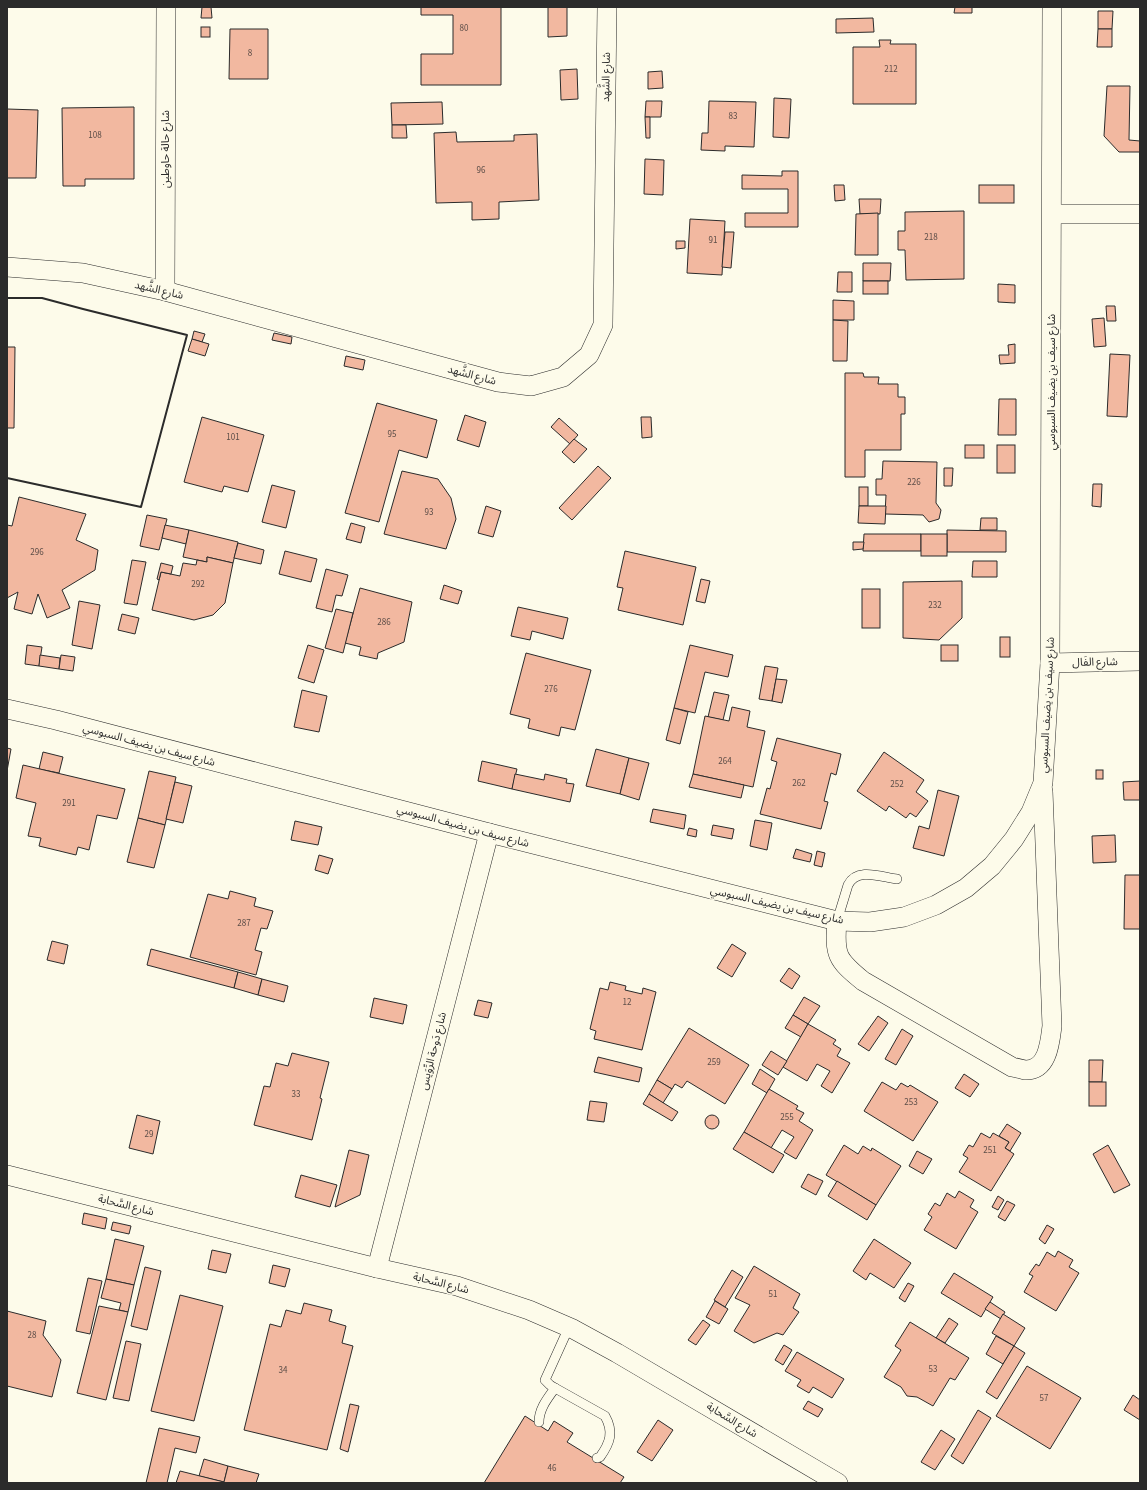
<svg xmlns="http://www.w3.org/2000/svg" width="1147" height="1490" font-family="'Source Sans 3','Noto Sans Arabic',sans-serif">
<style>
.building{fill:#f2b8a0;stroke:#2b2b2b}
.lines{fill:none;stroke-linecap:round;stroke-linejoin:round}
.lane-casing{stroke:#2b2b2b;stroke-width:10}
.street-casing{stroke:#2b2b2b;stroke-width:20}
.lane{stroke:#fdfbea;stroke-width:9}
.street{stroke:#fdfbea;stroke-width:19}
.wall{stroke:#2b2b2b;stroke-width:2}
.labels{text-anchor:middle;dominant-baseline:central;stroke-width:3;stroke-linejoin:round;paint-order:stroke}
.number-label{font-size:9px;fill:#5d4e48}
.street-label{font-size:11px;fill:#2b2b2b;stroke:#fdfbea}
</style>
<rect width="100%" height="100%" fill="#fdfbea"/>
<g class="building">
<polygon points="202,7 211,7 212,18 201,18"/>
<polygon points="421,7 501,7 501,85 421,85 421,54 453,54 453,15 421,15"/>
<polygon points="548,7 567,7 567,36 548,37"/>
<polygon points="955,7 972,7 972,13 954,13"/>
<polygon points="1098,11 1113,11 1112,29 1098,29"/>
<polygon points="873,18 874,32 836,33 836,19"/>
<rect x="201" y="27" width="9" height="10"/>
<polygon points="230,29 268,29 268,79 229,79"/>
<polygon points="1098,29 1112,29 1112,47 1097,47"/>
<polygon points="879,40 891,40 890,44 916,44 916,104 853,104 853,47 880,47"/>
<polygon points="577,69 578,99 561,100 560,70"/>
<polygon points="662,71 663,88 648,89 648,72"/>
<polygon points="1107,86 1130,86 1129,140 1140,141 1140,152 1119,152 1104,136"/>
<polygon points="774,98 791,99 789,138 773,137"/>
<polygon points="646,101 662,101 661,117 645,117"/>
<polygon points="709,101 756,102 754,147 725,146 725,151 701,150 702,133 708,133"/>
<polygon points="442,102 443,124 392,125 391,103"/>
<polygon points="134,107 134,179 85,179 85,186 63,186 62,108"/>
<polygon points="7,109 38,110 36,178 7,178"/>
<polygon points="645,117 650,117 650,138 646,138"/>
<polygon points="392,125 406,125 407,138 392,138"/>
<polygon points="456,132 457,142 514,141 514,135 537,134 539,200 499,202 499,219 472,220 472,202 436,203 434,133"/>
<polygon points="645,159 664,160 663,195 644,194"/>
<polygon points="782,171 798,171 798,227 745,227 745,213 788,213 788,189 742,189 742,175 782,176"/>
<polygon points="834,185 844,185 845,200 835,201"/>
<rect x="979" y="185" width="35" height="18"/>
<polygon points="859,199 881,199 880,214 860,214"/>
<polygon points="964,211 964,279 906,280 905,250 898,250 898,231 905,231 905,212"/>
<polygon points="878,213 878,255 855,255 856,214"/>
<polygon points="690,219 725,221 722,275 687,273"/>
<polygon points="725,232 734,232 731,268 722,267"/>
<polygon points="676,241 685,241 685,248 676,249"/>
<polygon points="863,263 891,263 890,281 863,281"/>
<polygon points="838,272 852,272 852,292 837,292"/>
<rect x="863" y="281" width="25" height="13"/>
<polygon points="998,284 1015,285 1015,303 998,302"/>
<polygon points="833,300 854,301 854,320 833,320"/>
<polygon points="1106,306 1115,306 1116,321 1107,321"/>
<polygon points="1104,318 1106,346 1094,347 1092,319"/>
<polygon points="833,320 848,321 847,361 833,361"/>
<polygon points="194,331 205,334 202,342 192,339"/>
<polygon points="274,333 292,337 291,344 272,340"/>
<polygon points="192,339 209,344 205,356 188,351"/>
<polygon points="1015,344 1015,363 1000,364 999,355 1009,355 1008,345"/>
<polygon points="7,347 15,347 14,428 7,428"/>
<polygon points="1110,354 1130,355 1127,417 1107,416"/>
<polygon points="346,356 365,360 363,370 344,366"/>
<polygon points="845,373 863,373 864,377 879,377 878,384 898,384 898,397 905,397 905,414 901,414 901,450 865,450 865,477 845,477"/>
<polygon points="999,399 1016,399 1016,435 998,435"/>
<polygon points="377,403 437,420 427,458 399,450 379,522 345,513"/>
<polygon points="465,415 486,422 479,447 457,440"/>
<polygon points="202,417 264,435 248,492 224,486 222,492 184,482"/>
<polygon points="641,417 651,417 652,437 642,438"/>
<polygon points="559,418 578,435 570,444 551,427"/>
<polygon points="574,439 587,449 574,463 562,452"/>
<rect x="965" y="445" width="19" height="13"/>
<rect x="997" y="445" width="18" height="28"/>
<polygon points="883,461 937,462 936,503 941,510 939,519 929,522 923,515 885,514 886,495 876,495 876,479 882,479"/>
<polygon points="598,466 611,478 572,520 559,508"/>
<polygon points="944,468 953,468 952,486 944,486"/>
<polygon points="402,471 438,479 451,498 456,519 446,549 384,534"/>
<polygon points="1093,484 1102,484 1101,507 1092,506"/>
<polygon points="272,485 295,491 286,528 262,522"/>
<rect x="859" y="487" width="9" height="19"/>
<polygon points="19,497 86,514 76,540 98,550 95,570 62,590 70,608 47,618 38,594 32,614 14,609 18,592 7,598 7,525 12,526"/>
<polygon points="486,506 501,511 493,537 478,533"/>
<polygon points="859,506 886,506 885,524 858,523"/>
<polygon points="147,515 167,519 159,550 140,546"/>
<polygon points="981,518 997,518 997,530 980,530"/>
<polygon points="351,523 365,527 361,543 346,539"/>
<polygon points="165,525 189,530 186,544 162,538"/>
<polygon points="189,530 238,542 233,563 207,557 207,562 183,557"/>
<polygon points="947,530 1006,531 1006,552 947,552"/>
<polygon points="864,534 921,534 921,551 863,551"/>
<rect x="921" y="534" width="26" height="22"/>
<polygon points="853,542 864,542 863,549 853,550"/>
<polygon points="238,543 264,550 261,564 234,558"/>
<polygon points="285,551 317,559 311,582 279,574"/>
<polygon points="625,551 696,567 683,625 618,610 623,588 617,587"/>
<polygon points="207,557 233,563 225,603 213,615 194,620 152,610 161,572 180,576 183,563 196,565 197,560 207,562"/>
<polygon points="132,560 146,562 137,605 124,603"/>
<polygon points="973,561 997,561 997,577 972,577"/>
<polygon points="161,563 173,566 171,574 161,572 159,580 157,579"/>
<polygon points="326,569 348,575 342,596 336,595 332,612 316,608"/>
<polygon points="701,579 710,581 705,603 696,601"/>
<polygon points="962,581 962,618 939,640 903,638 903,582"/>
<polygon points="444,585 462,591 458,604 440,599"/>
<polygon points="360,588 412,602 404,642 378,653 377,659 359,655 361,647 345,643"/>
<rect x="862" y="589" width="18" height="39"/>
<polygon points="79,601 100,605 92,649 72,645"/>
<polygon points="518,607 568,618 563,639 532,631 530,640 511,636"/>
<polygon points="336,609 353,613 343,653 325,648"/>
<polygon points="122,614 139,618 135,634 118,630"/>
<rect x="1000" y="637" width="10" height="20"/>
<polygon points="27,645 42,647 39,666 25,664"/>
<polygon points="308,645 324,650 314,683 298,678"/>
<polygon points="690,645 733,655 728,677 705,672 695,713 674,708"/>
<rect x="941" y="645" width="17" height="16"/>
<polygon points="526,653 591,670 575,730 561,727 559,736 528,728 530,719 510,714"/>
<polygon points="40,655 60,658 59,669 39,666"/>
<polygon points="61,655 75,657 73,671 59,669"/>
<polygon points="765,666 778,668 772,701 759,699"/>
<polygon points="776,679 787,680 782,703 772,701"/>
<polygon points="302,690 327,696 319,732 294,727"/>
<polygon points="714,692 729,695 723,720 708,717"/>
<polygon points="732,707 750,711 747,727 765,731 753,787 693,774 705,716 729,721"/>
<polygon points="674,708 688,712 680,744 666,740"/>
<polygon points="777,738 841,754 836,775 831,773 824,801 828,802 821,829 760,814 767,788 770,789 777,762 771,760"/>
<polygon points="7,748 11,749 7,771"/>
<polygon points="596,749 629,758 620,794 586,786"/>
<polygon points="43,752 63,757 59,773 39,769"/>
<polygon points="884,752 924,780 916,792 928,801 916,817 910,813 906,818 889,806 886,811 857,791"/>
<polygon points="629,758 649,763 639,800 620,794"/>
<polygon points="482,761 517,769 512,789 478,781"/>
<polygon points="23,765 125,789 117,819 97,815 89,850 78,847 76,855 39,846 41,838 28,836 36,803 16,798"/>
<rect x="1096" y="770" width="7" height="9"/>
<polygon points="149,771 176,777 165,825 138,818"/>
<polygon points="515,774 544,780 545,774 567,779 566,783 574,784 570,802 512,789"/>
<polygon points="693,774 744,785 741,798 689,787"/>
<polygon points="1140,781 1140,800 1124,800 1123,782"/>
<polygon points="175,782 192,786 183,823 166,819"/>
<polygon points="938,790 959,796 944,856 913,848 919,826 929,829"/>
<polygon points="653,809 686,815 684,829 650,822"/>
<polygon points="138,818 165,825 154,868 127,862"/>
<polygon points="755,820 772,823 767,850 750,846"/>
<polygon points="295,821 322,827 318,845 291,840"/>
<polygon points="713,825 734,829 732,839 711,835"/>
<polygon points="689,828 697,830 696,837 687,835"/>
<polygon points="1115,835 1116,862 1093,863 1092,836"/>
<polygon points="796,849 812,854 810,862 793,858"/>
<polygon points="817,851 825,853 822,867 814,865"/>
<polygon points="319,855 333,859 328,874 315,870"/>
<polygon points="1125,875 1140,875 1140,929 1124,929"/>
<polygon points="230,891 256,898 254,906 273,911 267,929 261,928 255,950 262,952 256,975 190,957 208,894 228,899"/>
<polygon points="52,941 68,945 64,964 47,960"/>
<polygon points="732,944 746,953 732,977 717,968"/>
<polygon points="151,949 238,972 234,988 147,965"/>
<polygon points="789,968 800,976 792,989 780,981"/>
<polygon points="238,972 262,979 258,995 234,988"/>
<polygon points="262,979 288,986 284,1002 258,995"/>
<polygon points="610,982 626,986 625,990 642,994 643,988 656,992 642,1050 594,1039 596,1031 590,1029 600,988 608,990"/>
<polygon points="804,997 820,1006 808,1024 793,1015"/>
<polygon points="374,998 407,1005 403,1024 370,1017"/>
<polygon points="478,1000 492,1003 488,1018 474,1015"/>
<polygon points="793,1015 808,1024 801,1037 785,1028"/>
<polygon points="878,1016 888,1023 869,1051 858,1044"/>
<polygon points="808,1024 836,1040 833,1044 841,1049 837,1056 850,1063 832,1093 821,1086 830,1071 817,1064 807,1081 783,1067"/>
<polygon points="689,1028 749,1065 725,1104 687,1081 682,1088 675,1084 672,1089 657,1080"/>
<polygon points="902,1029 913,1036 896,1065 885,1059"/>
<polygon points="771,1051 787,1061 778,1075 762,1065"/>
<polygon points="292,1053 329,1062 320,1098 322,1099 312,1140 254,1125 264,1086 270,1087 276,1063 288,1066"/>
<polygon points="598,1057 642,1068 639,1082 594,1072"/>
<polygon points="1089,1060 1103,1060 1102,1082 1089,1082"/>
<polygon points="760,1069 775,1079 767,1093 752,1084"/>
<polygon points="964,1074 979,1084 970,1097 955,1088"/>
<polygon points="657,1080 672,1089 663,1103 649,1094"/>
<polygon points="882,1082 896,1090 901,1083 908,1087 910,1085 938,1102 913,1141 864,1111"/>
<rect x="1089" y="1082" width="17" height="24"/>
<polygon points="769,1089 798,1106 796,1109 804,1113 799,1121 813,1130 796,1159 784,1152 794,1137 782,1130 771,1148 744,1132"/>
<polygon points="649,1094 678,1112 672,1121 643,1104"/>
<polygon points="590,1101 607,1103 604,1122 587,1120"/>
<polygon points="137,1115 160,1121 153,1154 129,1148"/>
<circle cx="712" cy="1122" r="7"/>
<polygon points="1007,1124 1021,1133 1010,1151 1005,1148 1009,1142 999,1136"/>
<polygon points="744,1132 784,1155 773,1173 733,1149"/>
<polygon points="981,1133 990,1138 993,1133 1009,1142 1005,1148 1014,1154 991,1191 959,1172 968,1158 963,1155 969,1145 973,1147"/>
<polygon points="844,1145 858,1154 863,1146 871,1151 872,1148 901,1166 876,1205 826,1175"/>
<polygon points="1108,1145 1130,1185 1114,1193 1093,1154"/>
<polygon points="349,1150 369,1155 360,1195 335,1207"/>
<polygon points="917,1151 932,1159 923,1174 909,1166"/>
<polygon points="808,1174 823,1181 816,1195 801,1187"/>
<polygon points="301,1175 337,1185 330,1207 295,1197"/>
<polygon points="837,1181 876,1205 867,1220 828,1196"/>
<polygon points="959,1191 974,1200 970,1207 978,1212 956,1249 924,1230 932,1217 928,1214 935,1203 940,1206 947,1193 955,1198"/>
<polygon points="998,1196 1004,1200 998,1210 992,1207"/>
<polygon points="1007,1201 1015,1205 1005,1221 998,1217"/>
<polygon points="84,1213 107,1218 105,1229 82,1224"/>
<polygon points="113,1222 131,1226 129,1234 111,1230"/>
<polygon points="1047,1225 1054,1229 1045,1244 1039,1239"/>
<polygon points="115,1239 144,1246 134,1285 106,1279"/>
<polygon points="874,1239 911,1263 894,1288 870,1273 866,1280 853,1271"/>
<polygon points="212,1250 231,1254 226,1273 208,1269"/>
<polygon points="1058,1251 1073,1260 1069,1267 1079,1273 1056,1311 1024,1292 1033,1276 1029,1274 1036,1264 1039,1266 1047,1252 1055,1257"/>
<polygon points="273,1265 290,1269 285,1287 269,1283"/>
<polygon points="754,1266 800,1294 793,1308 799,1312 783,1335 777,1333 754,1343 734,1331 750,1305 735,1298"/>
<polygon points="145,1267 161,1271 147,1330 131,1326"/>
<polygon points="732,1270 743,1277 725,1307 714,1300"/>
<polygon points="954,1273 993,1297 981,1317 941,1293"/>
<polygon points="88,1278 102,1281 90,1334 76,1331"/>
<polygon points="106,1279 134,1285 128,1312 119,1310 121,1303 101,1298"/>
<polygon points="908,1283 914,1286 905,1302 899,1298"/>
<polygon points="180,1295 223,1306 194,1421 151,1411"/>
<polygon points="715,1301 728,1309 719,1324 706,1317"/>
<polygon points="990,1302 1005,1312 1001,1319 985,1309"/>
<polygon points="304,1303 332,1310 329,1321 346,1326 342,1343 353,1346 327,1450 244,1430 270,1324 281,1327 286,1310 301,1314"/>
<polygon points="99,1306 128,1312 106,1400 77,1393"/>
<polygon points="7,1311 46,1321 43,1335 61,1360 52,1397 7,1386"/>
<polygon points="1003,1314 1025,1328 1014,1346 992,1333"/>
<polygon points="949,1318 958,1324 945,1343 936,1338"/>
<polygon points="703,1320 710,1325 696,1345 688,1340"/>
<polygon points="910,1322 969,1358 955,1380 950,1378 933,1406 917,1397 907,1396 901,1387 884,1377 901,1350 895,1346"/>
<polygon points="996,1336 1014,1346 1003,1364 986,1354"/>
<polygon points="126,1341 141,1344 129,1401 113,1398"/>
<polygon points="784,1345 792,1350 783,1365 775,1360"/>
<polygon points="1014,1346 1025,1353 997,1399 986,1392"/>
<polygon points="797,1352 844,1379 832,1398 813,1387 809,1393 797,1386 801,1380 785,1371"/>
<polygon points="1027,1366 1081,1398 1050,1449 996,1416"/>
<polygon points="1133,1395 1140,1400 1140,1420 1124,1410"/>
<polygon points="808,1401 823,1409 818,1417 803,1409"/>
<polygon points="350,1404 359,1406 348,1452 340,1449"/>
<polygon points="978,1410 991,1418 963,1464 951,1456"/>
<polygon points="525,1416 548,1431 554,1421 573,1433 567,1442 624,1477 620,1483 484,1483"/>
<polygon points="658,1420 673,1430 652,1461 637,1452"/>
<polygon points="159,1428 200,1437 196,1453 175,1448 167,1483 146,1483"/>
<polygon points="941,1430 955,1439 935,1470 921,1462"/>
<polygon points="204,1459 228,1466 224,1482 199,1476"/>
<polygon points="228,1466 259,1474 256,1483 176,1483 180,1471 224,1482"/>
</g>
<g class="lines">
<defs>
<g id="lane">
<path d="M837,921L848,885C857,867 881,877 897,879"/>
<path d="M569,1327L545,1380L550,1385L555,1388L605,1416C614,1432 610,1443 600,1457L597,1458"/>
<path d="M539,1422C539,1409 547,1399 555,1388"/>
</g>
<g id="street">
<polyline points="1052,214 1140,214"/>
<polyline points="7,267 83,273 165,291 498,382 531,386 563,377 589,355 603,325 607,7"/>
<polyline points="165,291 166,7"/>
<polyline points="1050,663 1140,661"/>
<polyline points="7,709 56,720 489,833 837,921 870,922 904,917 936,905 966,888 992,866 1014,839 1031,812 1043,783 1050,663 1052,7"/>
<path d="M837,921C834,955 837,960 863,981L1012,1067C1017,1068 1021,1069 1025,1070C1048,1071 1050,1042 1052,1026L1043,791"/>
<polyline points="7,1175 377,1268 457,1286 529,1310 573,1329 617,1353 838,1483"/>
<polyline points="377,1268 489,833"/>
</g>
</defs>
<use href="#lane" class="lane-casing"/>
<use href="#street" class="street-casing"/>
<use href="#lane" class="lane"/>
<use href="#street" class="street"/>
<polyline class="wall" points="7,298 42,298 83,309 187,335 141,507 7,478"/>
</g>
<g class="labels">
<g class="number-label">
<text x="464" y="28">80</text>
<text x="250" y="53">8</text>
<text x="891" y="69">212</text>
<text x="733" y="116">83</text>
<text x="95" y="135">108</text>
<text x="481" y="170">96</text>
<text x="931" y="237">218</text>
<text x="713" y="240">91</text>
<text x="392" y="434">95</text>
<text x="233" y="437">101</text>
<text x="914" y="482">226</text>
<text x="429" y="512">93</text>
<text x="37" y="552">296</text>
<text x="198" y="584">292</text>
<text x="935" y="605">232</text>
<text x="384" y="622">286</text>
<text x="551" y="689">276</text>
<text x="725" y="761">264</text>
<text x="799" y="783">262</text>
<text x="897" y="784">252</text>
<text x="69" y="803">291</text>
<text x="244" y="923">287</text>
<text x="627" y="1002">12</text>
<text x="714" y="1062">259</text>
<text x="296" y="1094">33</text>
<text x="911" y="1102">253</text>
<text x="787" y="1117">255</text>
<text x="149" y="1134">29</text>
<text x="990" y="1150">251</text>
<text x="773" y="1294">51</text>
<text x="32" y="1335">28</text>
<text x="933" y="1369">53</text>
<text x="283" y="1370">34</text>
<text x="1044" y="1398">57</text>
<text x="552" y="1468">46</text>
</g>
<g class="street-label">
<text transform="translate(606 77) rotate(-89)">شارع الشَّهد</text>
<text transform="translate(165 149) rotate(-90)">شارع حالة حاوطين</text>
<text transform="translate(159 290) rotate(13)">شارع الشَّهد</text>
<text transform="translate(472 375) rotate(15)">شارع الشَّهد</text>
<text transform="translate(1051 382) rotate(-90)">شارع سيف بن يضيف السبوسي</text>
<text transform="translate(1095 662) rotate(-1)">شارع الفَال</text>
<text transform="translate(1047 705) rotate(-87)">شارع سيف بن يضيف السبوسي</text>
<text transform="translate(149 745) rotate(15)">شارع سيف بن يضيف السبوسي</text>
<text transform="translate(463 826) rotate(15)">شارع سيف بن يضيف السبوسي</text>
<text transform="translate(777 905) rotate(13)">شارع سيف بن يضيف السبوسي</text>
<text transform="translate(433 1051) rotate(-76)">شارع دَوحة الرِّوَيس</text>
<text transform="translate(126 1205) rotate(14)">شارع السَّحابة</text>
<text transform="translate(441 1283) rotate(14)">شارع السَّحابة</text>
<text transform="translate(732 1420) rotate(31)">شارع السَّحابة</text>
</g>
</g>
<rect width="1147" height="1490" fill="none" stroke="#2b2b2b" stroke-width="16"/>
</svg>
